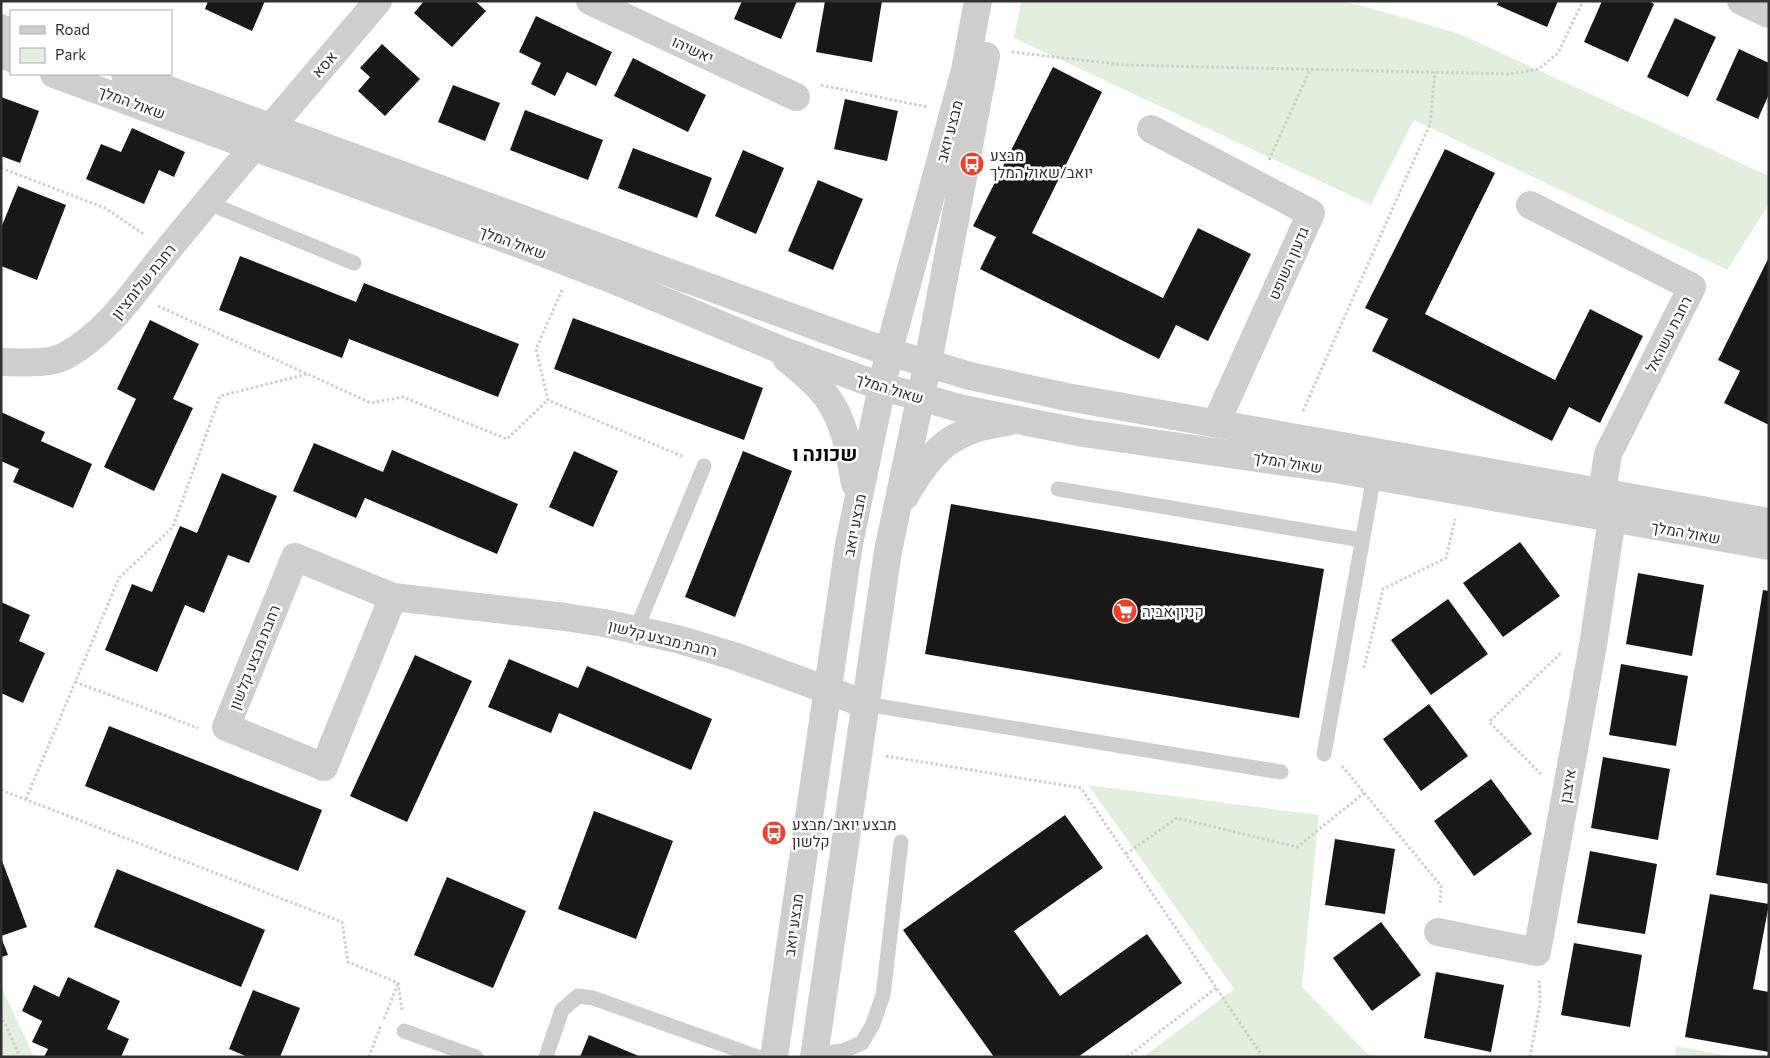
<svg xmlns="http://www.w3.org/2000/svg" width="1770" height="1058" font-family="Commissioner,Heebo,sans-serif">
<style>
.green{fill:#e4eede}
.building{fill:#181818}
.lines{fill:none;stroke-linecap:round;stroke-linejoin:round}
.path{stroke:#cecece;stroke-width:3;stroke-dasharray:2.5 2.5;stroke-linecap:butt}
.service{stroke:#cecece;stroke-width:15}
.minor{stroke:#cecece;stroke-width:28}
.tertiary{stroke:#cecece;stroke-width:28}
.labels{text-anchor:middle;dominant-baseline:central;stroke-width:5;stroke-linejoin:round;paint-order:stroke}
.street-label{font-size:15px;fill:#313131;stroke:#fff}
.poi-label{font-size:15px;fill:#313131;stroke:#fff;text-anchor:start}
.district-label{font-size:20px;font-weight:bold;fill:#000;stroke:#fff}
</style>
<rect width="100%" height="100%" fill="#fff"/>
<g class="green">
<polygon points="1021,1 1339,1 1363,6 1460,34 1769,176 1769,204 1727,270 1414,120 1371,205 1014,38"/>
<polygon points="1088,785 1319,815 1302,987 1368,1054 1384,1057 1143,1057 1234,989"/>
<polygon points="1,986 34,1057 1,1057"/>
<polygon points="1676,1046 1734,1057 1674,1057"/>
</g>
<g class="building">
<polygon points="208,1 265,1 252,31 205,9"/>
<polygon points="424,1 475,1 486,11 452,47 414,13"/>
<polygon points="742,1 797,1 781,39 734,19"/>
<polygon points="825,1 882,1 872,62 816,52"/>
<polygon points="1499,1 1558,1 1547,27 1497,5"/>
<polygon points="1602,1 1648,1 1654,4 1628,62 1584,42"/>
<polygon points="536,16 612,52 596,86 567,72 555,96 531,84 541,63 519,52"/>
<polygon points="1675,18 1716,37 1688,97 1647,77"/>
<polygon points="382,44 420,79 385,116 358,91 370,77 360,68"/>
<polygon points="1739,49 1769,63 1769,94 1758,119 1716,100"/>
<polygon points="633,58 706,95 688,132 614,96"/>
<polygon points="1053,67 1102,92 1032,233 1163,298 1198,228 1251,254 1208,341 1176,325 1159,359 980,269 996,237 973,226"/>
<polygon points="453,85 500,103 485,141 438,122"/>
<polygon points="1,97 39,111 20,163 1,156"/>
<polygon points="845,99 898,111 887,161 834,149"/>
<polygon points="525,110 603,140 588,180 510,150"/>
<polygon points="132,128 185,152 174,177 159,170 144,204 86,179 101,144 121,152"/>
<polygon points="633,148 712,178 697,218 618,188"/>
<polygon points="1445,149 1495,173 1425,314 1555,380 1590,309 1643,336 1600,423 1569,407 1552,441 1372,351 1388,319 1365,308"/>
<polygon points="743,150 784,168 756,234 715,216"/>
<polygon points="818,180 863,199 833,270 788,251"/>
<polygon points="18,186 66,205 37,280 1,266 1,228"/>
<polygon points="240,256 356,302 364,283 519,344 498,397 349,339 342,358 219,310"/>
<polygon points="1769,257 1769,425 1724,403 1740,371 1718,360"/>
<polygon points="573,318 763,388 744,440 554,369"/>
<polygon points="150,320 199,344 173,399 193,408 154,491 104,467 136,399 117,389"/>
<polygon points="1,412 45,432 41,441 92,464 73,508 13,482 19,469 1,461"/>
<polygon points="314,443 383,472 392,450 518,504 497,554 365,498 356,518 293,491"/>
<polygon points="574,451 618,471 593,527 549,507"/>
<polygon points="743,451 792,471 735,617 685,597"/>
<polygon points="222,473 277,496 249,563 228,555 204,613 185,605 157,672 105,650 132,584 152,592 180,526 197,533"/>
<polygon points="951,504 1324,569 1299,718 925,654"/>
<polygon points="1520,542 1560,596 1503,637 1463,583"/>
<polygon points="1638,573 1704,585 1692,656 1626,644"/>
<polygon points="1763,590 1769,591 1769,884 1716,875"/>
<polygon points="1448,599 1488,654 1431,695 1391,640"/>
<polygon points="1,602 30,615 19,641 45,653 23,703 1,693"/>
<polygon points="415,655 472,681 407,822 350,796"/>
<polygon points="509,659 578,688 587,666 712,719 691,770 559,713 551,733 488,707"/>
<polygon points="1621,664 1688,676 1676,746 1609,735"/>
<polygon points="1429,704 1468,756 1421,791 1383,739"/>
<polygon points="109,726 322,810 298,871 85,786"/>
<polygon points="1603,757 1670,769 1658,840 1591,828"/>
<polygon points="1491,779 1532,834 1474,876 1434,821"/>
<polygon points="594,811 673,841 636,939 558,909"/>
<polygon points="1065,815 1103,868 1014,931 1060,996 1147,934 1182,983 1078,1057 994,1057 903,930"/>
<polygon points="1335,839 1395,849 1385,914 1325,905"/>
<polygon points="1590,851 1657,864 1645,934 1577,923"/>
<polygon points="1,858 27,927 1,936"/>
<polygon points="117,869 265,930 241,987 94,927"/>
<polygon points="447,877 526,911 493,988 414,955"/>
<polygon points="1710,894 1769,904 1753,989 1769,992 1769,1052 1685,1037"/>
<polygon points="1381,922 1421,975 1372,1011 1333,958"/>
<polygon points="1,937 8,955 1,957"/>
<polygon points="1574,943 1642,955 1630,1027 1561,1015"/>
<polygon points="1436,972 1504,985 1491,1052 1424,1038"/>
<polygon points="68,977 120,1001 107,1029 129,1039 121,1057 44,1057 48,1049 32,1042 42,1021 22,1011 34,985 59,997"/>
<polygon points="253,990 300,1008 280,1057 248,1057 229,1049"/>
<polygon points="589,1035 641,1057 580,1057"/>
</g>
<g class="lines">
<g class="path">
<polyline points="1012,52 1125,65 1510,74 1539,69 1558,53 1583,1"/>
<polyline points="821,85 927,107"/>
<polyline points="1269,160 1310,70"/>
<polyline points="1,168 105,208 145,235"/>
<polyline points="562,290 536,349 548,400 684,457"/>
<polyline points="158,306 371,403 403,397 507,439 548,400"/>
<polyline points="1303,411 1430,124 1435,72"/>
<polyline points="1364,668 1383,589 1446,558 1455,519"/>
<polyline points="75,682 198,728"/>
<polyline points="886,756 1081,788 1263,1057"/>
<polyline points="1342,766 1441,886 1440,904"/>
<polyline points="1541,774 1489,722 1561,653"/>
<polyline points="1,790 342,922 348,962 398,983 402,1010"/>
<polyline points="26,799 119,578 173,527 220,396 307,374"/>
<polyline points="1126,854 1177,818 1297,847 1364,793"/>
<polyline points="1,1015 20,1057"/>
<polyline points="384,1019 398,983"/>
<polyline points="369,1057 381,1025"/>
<polyline points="1127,1057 1216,988"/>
<polyline points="1530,1057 1540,1004 1539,978"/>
</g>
<g class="service">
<polyline points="206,202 354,263"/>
<polyline points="1058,489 1362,540"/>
<polyline points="636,630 704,466"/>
<polyline points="865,704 1281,772"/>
<polyline points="1324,754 1374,476"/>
<polyline points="404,1031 476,1057"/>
<polyline points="814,1055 843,1051 862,1043 873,1024 883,995 901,842"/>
<polyline points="546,1057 562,1010 578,996 593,998 758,1057"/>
</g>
<g class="minor">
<polyline points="590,1 796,97"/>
<polyline points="1741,1 1769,14"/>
<polyline points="271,127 378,1"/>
<polyline points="1151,129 1311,213 1216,423"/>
<polyline points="1530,205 1692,287 1608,454 1602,492"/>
<path d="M1,362C20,362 49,365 65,356C108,333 136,289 166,252C195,217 224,181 254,147"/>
<polyline points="393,597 324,767 226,727 295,557 393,597 565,617 604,623 677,639 737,657 865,704"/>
<polyline points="1438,932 1537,952 1593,645 1612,518"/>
</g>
<g class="tertiary">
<polyline points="1,28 11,32"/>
<polyline points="1,54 11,58"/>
<polyline points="54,74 541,252 616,281 781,350 883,387 963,409 1083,433 1341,470 1769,546"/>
<polyline points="125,74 843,336 889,352 970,376 1067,397 1769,522"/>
<path d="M786,358C800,370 815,381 826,396C845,421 850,454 855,484"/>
<path d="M905,496C933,449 951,429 1007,422"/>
<polyline points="774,1057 849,544 891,343 965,70 978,1"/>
<polyline points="814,1057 888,551 930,352 986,56"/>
</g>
</g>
<defs>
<symbol id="bus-disc" viewBox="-11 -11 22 22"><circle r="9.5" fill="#f03f2b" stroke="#fff"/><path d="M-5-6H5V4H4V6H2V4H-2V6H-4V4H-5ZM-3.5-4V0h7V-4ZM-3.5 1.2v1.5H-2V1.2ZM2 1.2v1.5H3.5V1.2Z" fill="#fff"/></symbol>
<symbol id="supermarket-disc" viewBox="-11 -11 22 22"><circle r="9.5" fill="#f03f2b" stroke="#fff"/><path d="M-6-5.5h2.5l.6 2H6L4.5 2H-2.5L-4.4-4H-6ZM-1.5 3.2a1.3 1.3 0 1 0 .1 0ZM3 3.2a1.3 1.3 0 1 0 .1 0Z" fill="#fff"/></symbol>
</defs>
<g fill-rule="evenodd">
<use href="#bus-disc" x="958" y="150" width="28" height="28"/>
<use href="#supermarket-disc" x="1111" y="597" width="28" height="28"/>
<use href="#bus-disc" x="760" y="819" width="28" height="28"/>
</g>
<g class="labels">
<g class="street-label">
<text transform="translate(693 49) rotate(25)">יאשיהו</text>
<text transform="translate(324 64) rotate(-49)">אסא</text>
<text transform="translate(132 102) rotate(20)">שאול המלך</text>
<text transform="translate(949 131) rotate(-75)">מבצע יואב</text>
<text transform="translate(513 242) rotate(20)">שאול המלך</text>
<text transform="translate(1288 263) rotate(-66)">גדעון השופט</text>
<text transform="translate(143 281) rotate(-51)">רחבת שלומציון</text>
<text transform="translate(1668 334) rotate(-63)">רחבת עשהאל</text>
<text transform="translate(890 388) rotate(17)">שאול המלך</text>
<text transform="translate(1288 462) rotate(9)">שאול המלך</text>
<text transform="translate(854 525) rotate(-79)">מבצע יואב</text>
<text transform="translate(1686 532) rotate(10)">שאול המלך</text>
<text transform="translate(663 638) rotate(14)">רחבת מבצע קלשון</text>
<text transform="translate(254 657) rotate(-68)">רחבת מבצע קלשון</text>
<text transform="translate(1567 786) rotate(-80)">איצבן</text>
<text transform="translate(793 925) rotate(-82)">מבצע יואב</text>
</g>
<g class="poi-label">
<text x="990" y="155">מבצע<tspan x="990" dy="17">יואב/שאול המלך</tspan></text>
<text x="1142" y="611">קניון אביה</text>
<text x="792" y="824">מבצע יואב/מבצע<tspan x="792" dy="17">קלשון</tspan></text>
</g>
<g class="district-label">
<text x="825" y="453">שכונה ו</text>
</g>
</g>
<rect width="1770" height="1058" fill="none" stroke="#313131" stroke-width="5"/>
<rect x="10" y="10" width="162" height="65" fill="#ffffff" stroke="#adadad"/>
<rect x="20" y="26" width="25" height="8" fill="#cecece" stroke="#adadad"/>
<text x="55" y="35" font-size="15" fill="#313131">Road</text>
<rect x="20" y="48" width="25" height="15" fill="#e4eede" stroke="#adadad"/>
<text x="55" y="60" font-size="15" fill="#313131">Park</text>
</svg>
